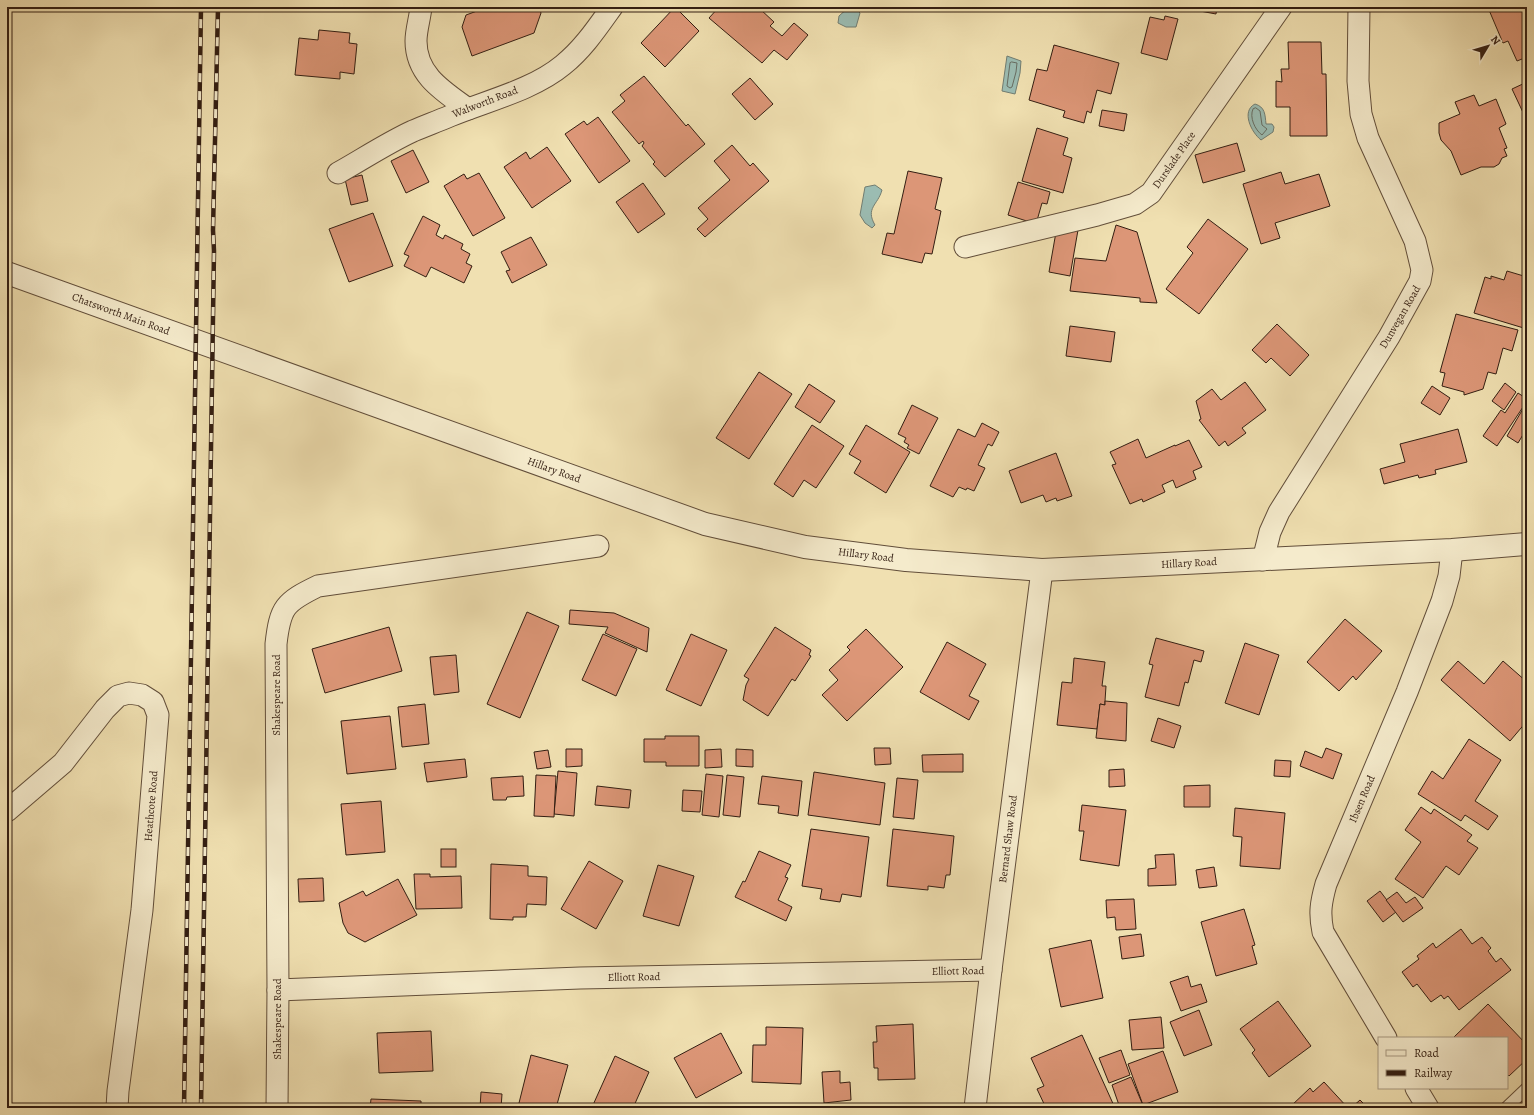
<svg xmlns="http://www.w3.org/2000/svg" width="1534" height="1115" font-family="Alegreya,serif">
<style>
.water{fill:#9bbcb2;stroke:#717d72}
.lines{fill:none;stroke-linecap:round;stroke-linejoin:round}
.shore{stroke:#676d62;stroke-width:1}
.building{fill:#dc9677;stroke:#331e12}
.service-casing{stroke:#624e3a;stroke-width:13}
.minor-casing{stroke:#624e3a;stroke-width:23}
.tertiary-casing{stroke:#624e3a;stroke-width:24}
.service{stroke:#f5ebcc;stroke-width:11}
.minor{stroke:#f5ebcc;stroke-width:21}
.tertiary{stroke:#f5ebcc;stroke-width:22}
.rail-casing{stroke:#331e12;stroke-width:4.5}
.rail{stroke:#f5ebcc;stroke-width:3;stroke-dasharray:9;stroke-linecap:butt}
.labels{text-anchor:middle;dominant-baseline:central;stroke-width:4;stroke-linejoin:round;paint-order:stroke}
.street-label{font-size:11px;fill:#331e12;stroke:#f5ebcc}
</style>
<rect width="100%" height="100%" fill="#f0e0b1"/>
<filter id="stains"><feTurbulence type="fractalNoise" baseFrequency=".005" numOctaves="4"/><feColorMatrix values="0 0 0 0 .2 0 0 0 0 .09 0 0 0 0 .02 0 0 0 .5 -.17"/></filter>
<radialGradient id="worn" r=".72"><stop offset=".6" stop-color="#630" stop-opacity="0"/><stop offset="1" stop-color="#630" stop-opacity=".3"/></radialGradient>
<g class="water">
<polygon points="849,7 858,7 857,10 860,13 856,27 846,27 838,23 839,16"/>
<polygon points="1007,56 1021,61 1020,73 1015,94 1002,91"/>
<path d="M1255,104C1265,107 1265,114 1266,124H1272L1274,127L1273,132L1261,140C1251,132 1241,111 1255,104Z"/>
<path d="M875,185L882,190C878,205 865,208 875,225L872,228L865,223L860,215L865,187Z"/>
</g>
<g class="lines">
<g class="shore">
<polygon points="1012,62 1017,63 1016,72 1012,87 1010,88 1007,86 1010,63"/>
<path d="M1256,108L1260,111L1262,125L1267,129L1262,135C1255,130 1249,117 1253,109Z"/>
</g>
</g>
<g class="building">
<polygon points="488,7 523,7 525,11 539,7 541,13 534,33 472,56 462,27 466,15"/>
<polygon points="675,7 699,31 665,67 641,43"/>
<polygon points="719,7 761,7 760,9 774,22 770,26 782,36 794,23 808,35 787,60 774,50 762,63 709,18"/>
<polygon points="1201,7 1217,7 1216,14 1200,11"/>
<polygon points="1496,7 1527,7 1527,34 1523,35 1525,39 1527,38 1527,57 1517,61 1508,41 1503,43 1489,10"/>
<polygon points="1165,16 1178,19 1167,60 1141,53 1150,17 1164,20"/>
<polygon points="319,30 350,33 349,43 357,44 354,74 340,72 340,79 295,75 299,38 318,40"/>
<polygon points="1288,42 1321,42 1322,74 1326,74 1327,136 1290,136 1290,107 1276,107 1276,81 1282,82 1281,69 1289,69"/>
<polygon points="1054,45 1119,63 1111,94 1097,90 1091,113 1087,111 1084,123 1063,117 1065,111 1029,100 1037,69 1047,71"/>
<polygon points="644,76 686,126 688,124 705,144 665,177 653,164 655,162 642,146 644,143 643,141 639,144 612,112 625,101 620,95"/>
<polygon points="750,78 773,104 755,120 732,94"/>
<polygon points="1527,82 1527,121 1512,89"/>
<polygon points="1474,95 1479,106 1496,99 1506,124 1499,128 1507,148 1504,149 1507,156 1502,158 1499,164 1494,167 1481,167 1461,175 1451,151 1441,140 1439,133 1439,123 1460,114 1455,102"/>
<polygon points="1102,110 1127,114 1124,131 1099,126"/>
<polygon points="598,117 630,161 599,183 565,134 584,121 587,125"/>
<polygon points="1037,128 1068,138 1063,155 1072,158 1063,193 1022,181"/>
<polygon points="1237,143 1245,171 1203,183 1195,155"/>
<polygon points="732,145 750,166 753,163 769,181 705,237 697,229 708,219 698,208 730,180 714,161"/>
<polygon points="547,147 571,181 532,208 504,167 526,152 530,159"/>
<polygon points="413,150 429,182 406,193 391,161"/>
<polygon points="908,171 942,178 935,209 941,211 932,254 925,253 922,263 882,254 887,233 894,234"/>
<polygon points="1281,172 1285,184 1319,174 1330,206 1275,223 1280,238 1261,244 1243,184"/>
<polygon points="479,173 505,218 473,236 444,186 464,174 467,179"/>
<polygon points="362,175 368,201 351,205 345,179"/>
<polygon points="1018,182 1050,192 1047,204 1042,203 1036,224 1008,215"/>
<polygon points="643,183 665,214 638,233 616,202"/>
<polygon points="373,213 393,266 349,282 329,229"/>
<polygon points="423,216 440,225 436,235 443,239 445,235 463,244 461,249 470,254 466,263 472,266 464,283 431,267 426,277 404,266 409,256 404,254"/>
<polygon points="1208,219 1248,249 1199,314 1166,289 1193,253 1187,247"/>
<polygon points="1116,225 1137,232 1157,303 1140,302 1140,298 1070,291 1075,258 1106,261"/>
<polygon points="1078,230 1070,276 1049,272 1056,232"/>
<polygon points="531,237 547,265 512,283 506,271 510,270 501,252"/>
<polygon points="1507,271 1527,277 1527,329 1474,313 1485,277 1491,279 1491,276 1504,280"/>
<polygon points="1456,314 1518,330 1512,351 1503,348 1496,374 1488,372 1483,389 1464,395 1464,392 1442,386 1445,373 1440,372"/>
<polygon points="1277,324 1309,355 1290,376 1271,358 1266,363 1252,350"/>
<polygon points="1070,326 1115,332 1111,362 1066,356"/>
<polygon points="759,372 792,394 749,459 716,438"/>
<polygon points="1245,382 1266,410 1242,428 1246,433 1228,446 1225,441 1219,446 1199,420 1201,419 1196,401 1212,389 1221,400"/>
<polygon points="1505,383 1516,392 1504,410 1492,401"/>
<polygon points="809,384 835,401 820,423 795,407"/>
<polygon points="1432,386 1450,398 1440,415 1421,403"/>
<polygon points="1518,393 1527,399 1527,401 1497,446 1483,436 1501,410 1505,413"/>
<polygon points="1527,402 1527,428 1518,443 1507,436"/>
<polygon points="912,405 938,418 919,454 907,448 909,445 904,442 906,438 898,434"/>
<polygon points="982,423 999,432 992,446 988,444 978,465 985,468 974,491 967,488 966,490 959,487 953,497 930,486 958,429 975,437"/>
<polygon points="812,425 844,446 816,488 804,480 793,497 774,484"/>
<polygon points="866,425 910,452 886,493 854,473 861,461 849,454"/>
<polygon points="1458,429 1467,462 1435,470 1436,474 1419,478 1418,475 1384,484 1380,469 1405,462 1400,444"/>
<polygon points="1138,439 1146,458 1175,445 1175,446 1189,440 1202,467 1193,471 1196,479 1176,488 1173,480 1162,485 1165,492 1143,502 1142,499 1130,504 1112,465 1116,464 1110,452"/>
<polygon points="1056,453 1072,496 1057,501 1056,498 1046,502 1043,495 1021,503 1009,471"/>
<polygon points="570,610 614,613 649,628 647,652 605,633 608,627 569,624"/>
<polygon points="527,612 559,626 520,718 487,704"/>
<polygon points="1345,619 1382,651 1356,680 1353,676 1339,691 1307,662"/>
<polygon points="389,627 402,671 325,693 312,649"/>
<polygon points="775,627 811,650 809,655 811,656 795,681 792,679 768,716 743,700 746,685 749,679 744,676"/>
<polygon points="866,629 903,667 847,721 822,695 838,680 829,670 850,650 847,647"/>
<polygon points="603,634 637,649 616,696 582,680"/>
<polygon points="691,634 727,650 701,706 666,690"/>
<polygon points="1156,638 1204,651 1201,662 1194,660 1188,683 1185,682 1179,706 1145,697 1153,665 1149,664"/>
<polygon points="947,642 986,664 969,696 979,701 969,720 920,692"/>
<polygon points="1245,643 1279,655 1259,715 1225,703"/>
<polygon points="456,655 459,692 434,695 430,657"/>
<polygon points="1074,658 1105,662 1102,686 1106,686 1105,701 1105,705 1100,704 1097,729 1057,725 1062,682 1072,683"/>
<polygon points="1458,661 1484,684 1503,661 1527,682 1527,721 1510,741 1441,680"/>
<polygon points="1105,701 1127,703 1126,741 1096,738 1100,704 1105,705"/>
<polygon points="425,704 429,744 402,747 398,707"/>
<polygon points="390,716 396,769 347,774 341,721"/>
<polygon points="1158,718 1181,726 1174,748 1151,741"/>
<polygon points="665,736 699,736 699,766 666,766 666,762 644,762 644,739 665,739"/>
<polygon points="1469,739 1501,760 1475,801 1498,816 1488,830 1465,815 1461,821 1418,794 1432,771 1443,779"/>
<polygon points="874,748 890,748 891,764 875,765"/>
<polygon points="1326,748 1342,754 1333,779 1300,766 1305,751 1322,758"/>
<polygon points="566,749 582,749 582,766 566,767"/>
<polygon points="721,749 722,767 705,768 705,750"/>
<polygon points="736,749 753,750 753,767 736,766"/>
<polygon points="548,750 551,767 537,769 534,752"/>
<polygon points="963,754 963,772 923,772 922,755"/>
<polygon points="465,759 467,777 427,782 424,763"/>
<polygon points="1275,760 1291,761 1290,777 1274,776"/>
<polygon points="1124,769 1125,786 1109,787 1109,770"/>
<polygon points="558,771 577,773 574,816 554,814"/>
<polygon points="814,772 885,783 880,825 808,815"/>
<polygon points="706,774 723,776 719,817 702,815"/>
<polygon points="536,775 556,776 554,817 534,816"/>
<polygon points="727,775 744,777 740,817 723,815"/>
<polygon points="523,776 524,796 507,797 506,800 493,800 491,778"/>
<polygon points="762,776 802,781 798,816 778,813 779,806 758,804"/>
<polygon points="897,778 918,780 914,819 893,817"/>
<polygon points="1210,785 1210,807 1184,807 1184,786"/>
<polygon points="597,786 631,790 629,808 595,805"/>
<polygon points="683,790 702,791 700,812 682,811"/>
<polygon points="381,801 385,852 346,855 341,804"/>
<polygon points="1082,805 1126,810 1119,866 1080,860 1084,831 1079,831"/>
<polygon points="1421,807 1431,814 1434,809 1472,835 1467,841 1478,848 1459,875 1446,866 1423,898 1395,879 1421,842 1405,830"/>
<polygon points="1235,808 1285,813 1280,869 1240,866 1242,837 1233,836"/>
<polygon points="811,829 869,837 861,897 842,894 840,902 820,899 822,889 802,886"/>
<polygon points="893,829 954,836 950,875 946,875 944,888 928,886 928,890 887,886"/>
<rect x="441" y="849" width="15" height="18"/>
<polygon points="759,851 791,865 785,877 788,878 778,900 792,907 786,921 735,897 743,881 745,882"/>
<polygon points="1174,854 1176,885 1148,886 1148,869 1156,868 1155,855"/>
<polygon points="589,861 623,881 596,929 561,909"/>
<polygon points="491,864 528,866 528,876 547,877 546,905 527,904 526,917 513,917 513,920 490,919"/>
<polygon points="658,865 694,876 679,926 643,916"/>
<polygon points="1214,867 1217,886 1199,888 1196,870"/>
<polygon points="414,874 430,874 430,877 461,876 462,908 416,909"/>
<polygon points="323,878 324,901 299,902 298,879"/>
<polygon points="398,879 417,915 365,942 348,933 343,923 339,903 363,891 366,896"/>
<polygon points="1380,891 1396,912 1383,922 1367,901"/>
<polygon points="1397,892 1406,903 1415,897 1423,908 1403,922 1386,900"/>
<polygon points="1134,899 1136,929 1116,930 1115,917 1107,918 1106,900"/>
<polygon points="1244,909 1255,945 1252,946 1257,964 1216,976 1201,922"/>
<polygon points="1461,929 1472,944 1482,937 1491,948 1488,951 1496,962 1501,958 1511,970 1459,1010 1448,996 1444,999 1441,995 1431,1002 1417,984 1413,987 1402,972 1419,959 1417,956 1433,943 1436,948"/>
<polygon points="1141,934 1144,956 1122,959 1119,937"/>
<polygon points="1091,940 1103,998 1061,1007 1049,949"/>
<polygon points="1188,976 1191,987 1201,984 1207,1002 1181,1011 1170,982"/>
<polygon points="1278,1001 1311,1046 1269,1077 1252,1053 1255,1050 1240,1029"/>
<polygon points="1488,1004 1527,1045 1527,1059 1509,1076 1507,1074 1507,1038 1453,1038"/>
<polygon points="1199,1010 1212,1045 1184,1056 1170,1022"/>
<polygon points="1161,1017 1164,1048 1132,1050 1129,1020"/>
<polygon points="913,1024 915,1079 878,1080 878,1068 874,1068 873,1042 877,1042 876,1026"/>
<polygon points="766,1027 803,1028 801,1084 752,1082 753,1045 766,1045"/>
<polygon points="431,1031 433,1071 379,1073 377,1033"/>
<polygon points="721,1033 742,1073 696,1098 674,1058"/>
<polygon points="1082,1035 1115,1108 1054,1108 1053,1106 1046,1108 1037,1089 1044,1086 1031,1058"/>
<polygon points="1121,1050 1130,1075 1109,1083 1099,1058"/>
<polygon points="1163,1051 1178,1092 1143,1105 1128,1064"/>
<polygon points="531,1055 568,1065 556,1108 518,1107"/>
<polygon points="615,1056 649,1072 633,1108 599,1108 593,1105"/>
<polygon points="840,1071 840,1083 850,1082 851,1100 824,1103 822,1072"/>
<polygon points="1131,1077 1142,1103 1129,1108 1120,1108 1112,1085"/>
<polygon points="1324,1082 1348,1108 1293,1108 1291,1106 1310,1088 1313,1092"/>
<polygon points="481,1092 502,1094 501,1108 480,1108"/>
<polygon points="371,1099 421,1101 421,1108 370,1108"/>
<polygon points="1360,1100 1368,1108 1351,1108"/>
</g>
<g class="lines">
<defs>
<polyline id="service" points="1506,1108 1527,1088"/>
<g id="minor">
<path d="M421,7C420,18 416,30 416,41C416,75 443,91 468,109"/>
<path d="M338,173C363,159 387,143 413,131C425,126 438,121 450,116C486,101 533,90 563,65C583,49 597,28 612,7"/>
<polyline points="965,247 1097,215 1135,204 1151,193 1281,7"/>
<polyline points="1263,560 1270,532 1279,512 1389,337 1420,281 1422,270 1415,241 1368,138 1361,114 1358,81 1359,7"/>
<polyline points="7,811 63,763 105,709 118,696 129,693 142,695 153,702 158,715 142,910 118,1091 117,1108"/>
<polyline points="278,990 580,978 991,970"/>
<path d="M1386,1038L1323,932C1319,913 1321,902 1326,884L1407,692L1442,601L1449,576L1452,550"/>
<polyline points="1416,1088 1428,1108"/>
<path d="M277,1108L278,990L276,644C280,607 285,602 318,586L598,546"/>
<polyline points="975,1108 991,970 1042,570"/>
</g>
<polyline id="tertiary" points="7,273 705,524 805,547 906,560 1042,570 1452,550 1527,544"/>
</defs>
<use href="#service" class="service-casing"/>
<use href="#minor" class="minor-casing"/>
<use href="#tertiary" class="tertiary-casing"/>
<use href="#service" class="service"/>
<use href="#minor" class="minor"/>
<use href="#tertiary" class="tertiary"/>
<defs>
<g id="rail">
<polyline points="184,1108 201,7"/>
<polyline points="201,1108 214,251 213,230 218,7"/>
</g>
</defs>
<use href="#rail" class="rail-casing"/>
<use href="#rail" class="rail"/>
</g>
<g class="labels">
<g class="street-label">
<text transform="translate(485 102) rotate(-21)">Walworth Road</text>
<text transform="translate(1174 160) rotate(-55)">Durslade Place</text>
<text transform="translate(121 314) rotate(20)">Chatsworth Main Road</text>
<text transform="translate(1400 317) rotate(-60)">Dunvegan Road</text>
<text transform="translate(554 470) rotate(20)">Hillary Road</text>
<text transform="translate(866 555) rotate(7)">Hillary Road</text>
<text transform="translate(1189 563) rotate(-3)">Hillary Road</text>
<text transform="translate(276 695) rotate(-90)">Shakespeare Road</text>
<text transform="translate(1362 799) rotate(-67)">Ibsen Road</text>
<text transform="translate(151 806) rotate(-85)">Heathcote Road</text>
<text transform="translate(1008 839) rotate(-83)">Bernard Shaw Road</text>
<text transform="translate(958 971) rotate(-1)">Elliott Road</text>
<text transform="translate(634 977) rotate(-1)">Elliott Road</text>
<text transform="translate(277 1019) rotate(-90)">Shakespeare Road</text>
</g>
</g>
<rect width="1534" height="1115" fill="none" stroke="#f0e0b1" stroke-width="24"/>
<rect x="8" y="8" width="1518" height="1099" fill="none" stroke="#331e12" stroke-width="2"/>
<rect x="12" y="12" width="1510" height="1091" fill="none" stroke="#331e12"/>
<rect x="1378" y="1037" width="130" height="52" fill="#f5ebcc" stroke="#a79982"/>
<rect x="1386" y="1050" width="20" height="6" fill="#f5ebcc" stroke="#a79982"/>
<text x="1414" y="1057" font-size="12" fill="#331e12">Road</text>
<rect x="1386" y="1070" width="20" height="6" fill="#331e12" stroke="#a79982"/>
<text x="1414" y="1077" font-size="12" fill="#331e12">Railway</text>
<g transform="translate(1488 46) rotate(52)" stroke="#f5ebcc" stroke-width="3" paint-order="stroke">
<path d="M0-3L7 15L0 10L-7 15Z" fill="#331e12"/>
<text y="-6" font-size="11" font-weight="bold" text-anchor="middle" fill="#331e12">N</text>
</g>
<rect width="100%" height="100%" filter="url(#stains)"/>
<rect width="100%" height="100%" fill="url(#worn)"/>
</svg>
